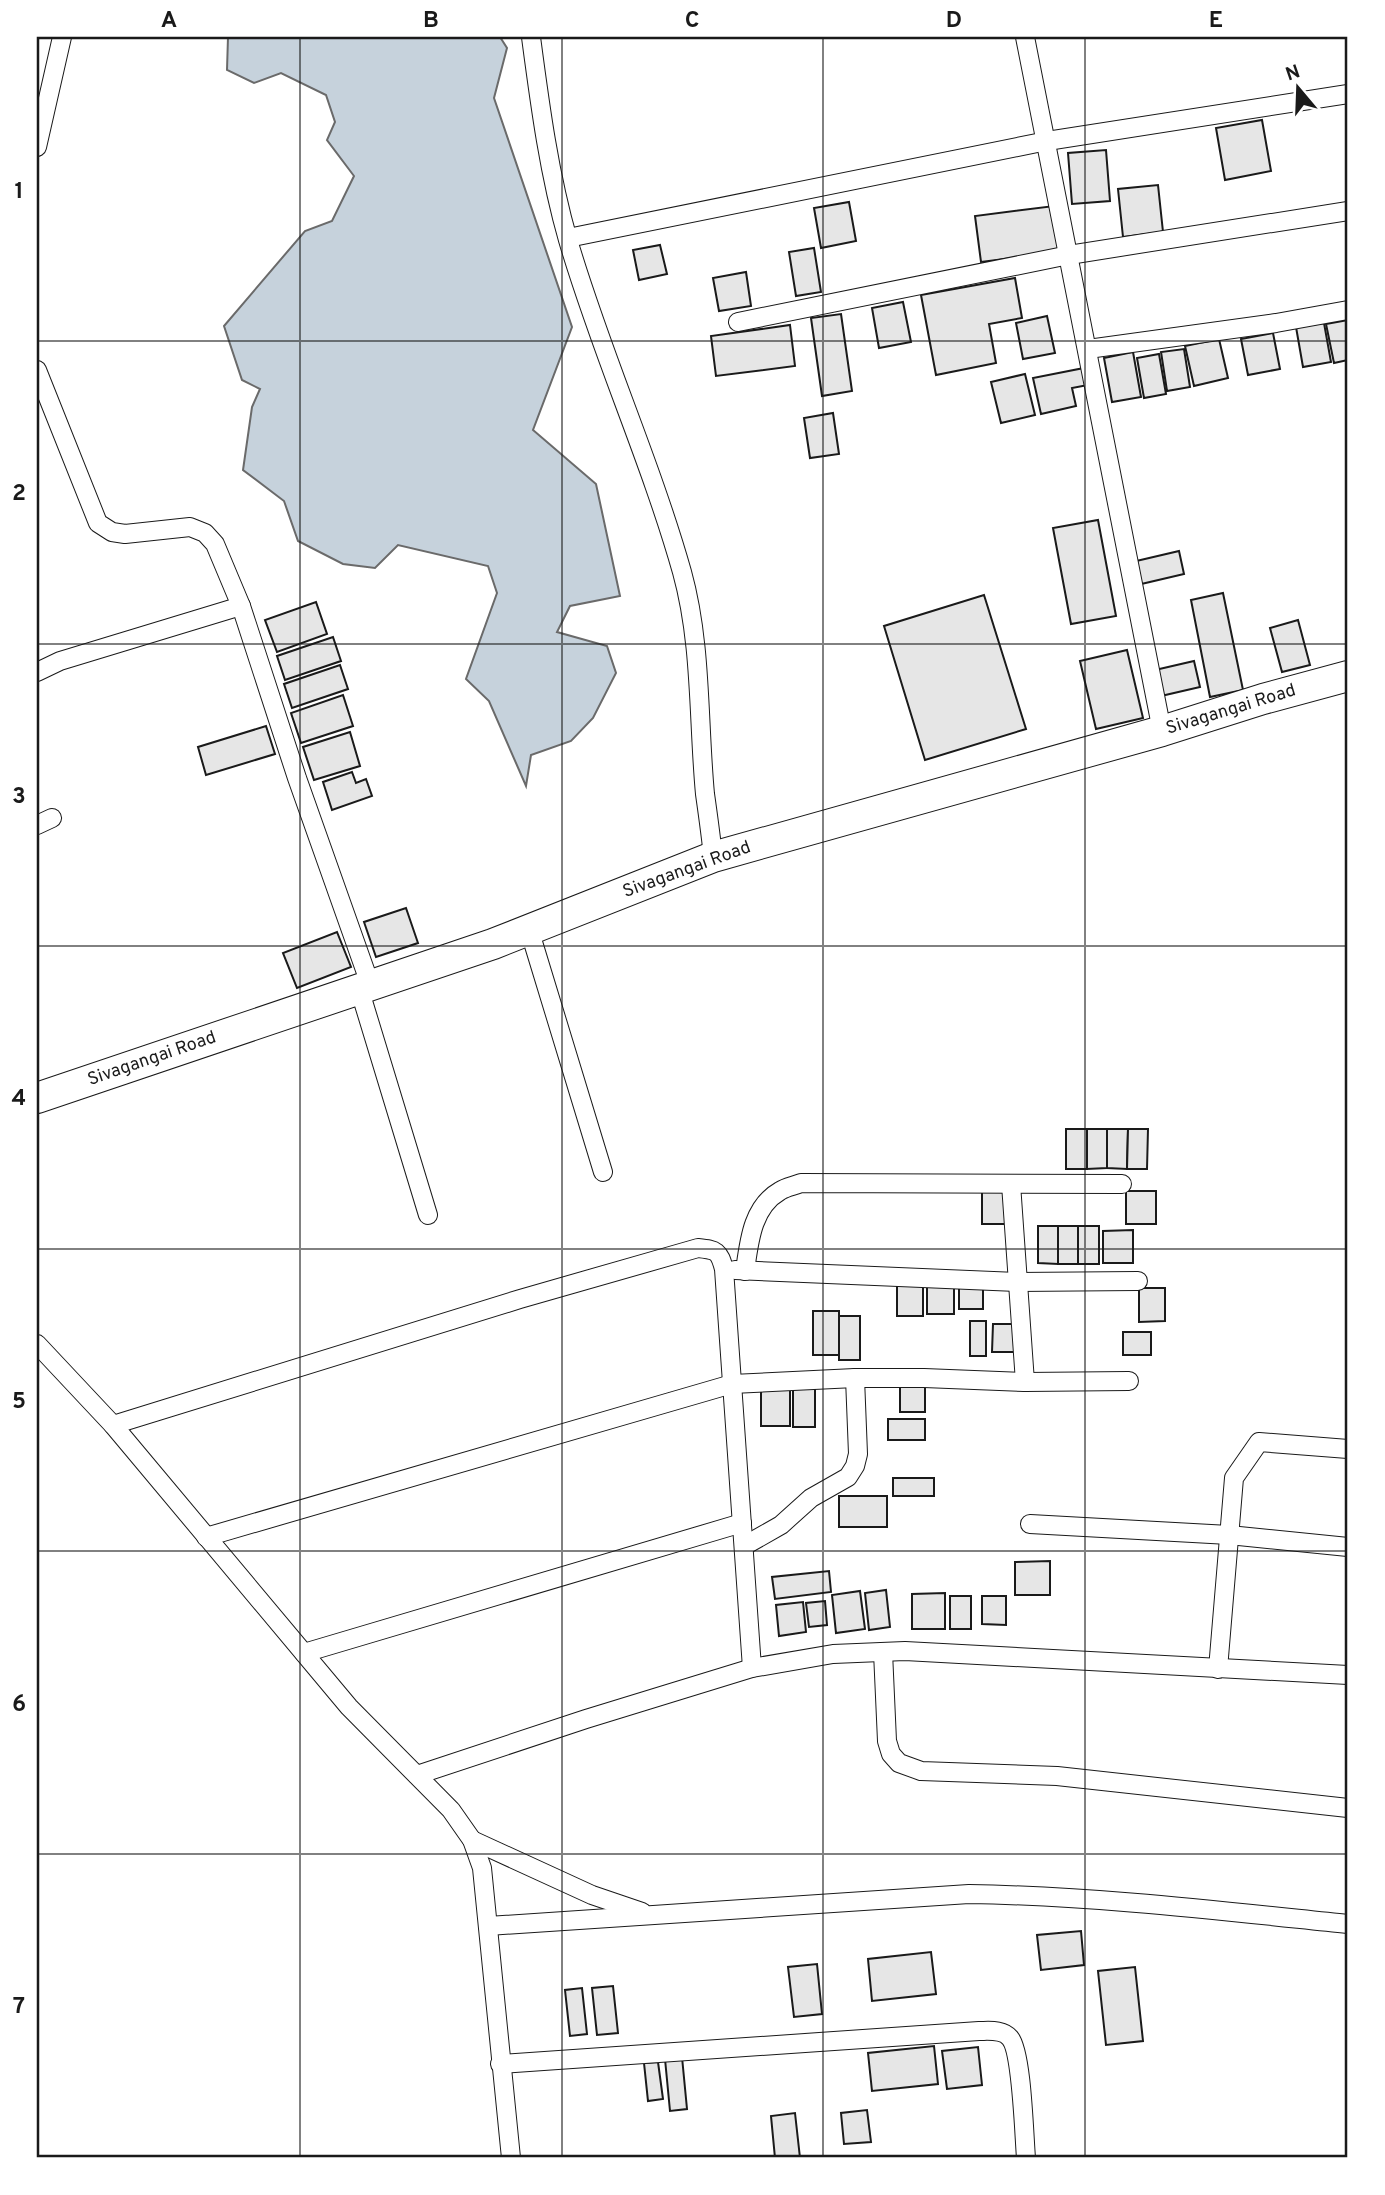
<svg xmlns="http://www.w3.org/2000/svg" width="1385" height="2195" font-family="Overpass,sans-serif">
<style>
.water{fill:#c6d2dc;stroke:#6a6a6a;stroke-width:2}
.building{fill:#e6e6e6;stroke:#1a1a1a;stroke-width:2}
.lines{fill:none;stroke-linecap:round;stroke-linejoin:round}
.street-casing{stroke:#1a1a1a;stroke-width:20}
.primary-casing{stroke:#1a1a1a;stroke-width:32}
.street{stroke:#fff;stroke-width:18}
.primary{stroke:#fff;stroke-width:30}
.grid{fill:none;stroke:#1a1a1a;stroke-width:2;stroke-opacity:0.55}
.labels{text-anchor:middle;dominant-baseline:central;stroke-width:5;stroke-linejoin:round;paint-order:stroke}
.street-label{font-size:18px;fill:#1a1a1a;stroke:#fff}
.neatline{fill:none;stroke:#1a1a1a;stroke-width:2.5}
.grid-label{font-size:23px;text-anchor:middle;font-weight:bold;fill:#1a1a1a}
</style>
<rect width="100%" height="100%" fill="#fff"/>
<polygon class="water" points="228,37 500,37 507,48 494,98 572,327 533,430 596,484 620,596 570,606 557,632 607,646 616,673 593,718 571,741 531,755 526,786 489,701 466,679 497,593 488,566 398,545 375,568 343,564 298,541 284,501 243,470 252,407 260,389 242,380 224,326 305,231 332,221 354,176 327,140 335,122 326,95 281,73 254,83 227,70"/>
<g class="building">
<polygon points="1262,120 1271,171 1225,180 1216,128"/>
<polygon points="1106,150 1110,201 1072,204 1068,153"/>
<polygon points="1158,185 1163,232 1123,237 1118,189"/>
<polygon points="849,202 856,241 821,248 814,208"/>
<polygon points="1054,206 1060,252 981,262 975,216"/>
<polygon points="660,245 667,274 639,280 633,250"/>
<polygon points="814,248 821,292 796,296 789,252"/>
<polygon points="746,272 751,306 719,311 713,278"/>
<polygon points="1015,278 1022,318 989,324 996,363 936,375 921,295"/>
<polygon points="903,302 911,342 879,348 872,308"/>
<polygon points="841,314 852,391 822,396 811,318"/>
<polygon points="1047,316 1055,353 1023,359 1016,323"/>
<polygon points="1348,320 1348,360 1334,363 1326,324"/>
<polygon points="1324,323 1331,362 1303,367 1296,327"/>
<polygon points="790,325 795,366 716,376 711,336"/>
<polygon points="1273,333 1280,369 1248,375 1241,339"/>
<polygon points="1219,339 1228,378 1194,386 1185,346"/>
<polygon points="1184,349 1190,387 1167,391 1161,352"/>
<polygon points="1133,352 1141,397 1112,402 1104,358"/>
<polygon points="1159,354 1166,394 1144,398 1137,358"/>
<polygon points="1084,368 1088,385 1072,388 1076,406 1041,414 1033,378"/>
<polygon points="1025,374 1035,415 1001,423 991,382"/>
<polygon points="833,413 839,454 810,458 804,418"/>
<polygon points="1098,520 1116,616 1071,624 1053,528"/>
<polygon points="1179,551 1184,574 1137,585 1132,562"/>
<polygon points="1223,593 1243,690 1210,697 1191,600"/>
<polygon points="984,595 1026,729 925,760 884,626"/>
<polygon points="316,602 327,634 277,652 265,620"/>
<polygon points="1298,620 1310,665 1282,672 1270,628"/>
<polygon points="333,637 341,661 285,680 277,656"/>
<polygon points="1127,650 1143,718 1096,729 1080,661"/>
<polygon points="1194,661 1200,687 1161,696 1155,670"/>
<polygon points="340,665 348,689 292,708 284,684"/>
<polygon points="343,695 353,726 301,743 291,713"/>
<polygon points="266,726 275,754 206,775 198,747"/>
<polygon points="350,732 360,766 314,780 303,747"/>
<polygon points="352,772 356,783 366,779 372,796 332,810 323,782"/>
<polygon points="406,908 418,943 376,957 364,922"/>
<polygon points="337,932 351,967 297,988 283,953"/>
<rect x="1066" y="1129" width="21" height="40"/>
<polygon points="1087,1129 1107,1129 1107,1168 1087,1169"/>
<polygon points="1107,1129 1128,1129 1127,1169 1107,1168"/>
<polygon points="1128,1129 1148,1129 1147,1169 1127,1169"/>
<rect x="982" y="1188" width="28" height="36"/>
<rect x="1126" y="1191" width="30" height="33"/>
<polygon points="1038,1226 1058,1226 1058,1264 1038,1263"/>
<rect x="1058" y="1226" width="20" height="38"/>
<rect x="1078" y="1226" width="21" height="38"/>
<polygon points="1133,1230 1133,1263 1103,1263 1103,1231"/>
<polygon points="897,1280 923,1281 923,1316 897,1316"/>
<rect x="927" y="1281" width="27" height="33"/>
<rect x="959" y="1286" width="24" height="23"/>
<polygon points="1139,1288 1165,1288 1165,1321 1139,1322"/>
<rect x="813" y="1311" width="26" height="44"/>
<rect x="839" y="1316" width="21" height="44"/>
<rect x="970" y="1321" width="16" height="35"/>
<polygon points="993,1324 1017,1324 1017,1352 992,1352"/>
<rect x="1123" y="1332" width="28" height="23"/>
<rect x="900" y="1381" width="25" height="31"/>
<rect x="793" y="1387" width="22" height="40"/>
<rect x="761" y="1388" width="29" height="38"/>
<rect x="888" y="1419" width="37" height="21"/>
<rect x="893" y="1478" width="41" height="18"/>
<rect x="839" y="1496" width="48" height="31"/>
<polygon points="1050,1561 1050,1595 1015,1595 1015,1562"/>
<polygon points="829,1571 831,1592 775,1599 772,1577"/>
<polygon points="886,1590 890,1627 869,1630 865,1593"/>
<polygon points="860,1591 865,1629 836,1633 832,1595"/>
<polygon points="945,1593 945,1629 912,1629 912,1594"/>
<rect x="950" y="1596" width="21" height="33"/>
<polygon points="982,1596 1006,1596 1006,1625 982,1624"/>
<polygon points="825,1601 827,1625 809,1627 806,1603"/>
<polygon points="803,1602 806,1632 779,1636 776,1605"/>
<polygon points="1081,1931 1084,1965 1041,1970 1037,1935"/>
<polygon points="931,1952 936,1994 872,2001 868,1959"/>
<polygon points="817,1964 822,2014 794,2017 788,1967"/>
<polygon points="1135,1967 1143,2041 1106,2045 1098,1971"/>
<polygon points="613,1986 618,2033 597,2035 592,1988"/>
<polygon points="582,1988 587,2034 570,2036 565,1990"/>
<polygon points="934,2046 938,2084 872,2091 868,2053"/>
<polygon points="978,2047 982,2085 947,2089 942,2051"/>
<polygon points="682,2057 687,2109 670,2111 665,2059"/>
<polygon points="658,2062 663,2099 648,2101 644,2063"/>
<polygon points="867,2110 871,2142 844,2144 841,2113"/>
<polygon points="795,2113 800,2158 775,2158 771,2116"/>
</g>
<g class="lines">
<defs>
<g id="street">
<path d="M531,37C540,105 549,174 568,240C601,353 650,459 682,572C702,644 698,720 705,794C708,815 711,836 713,857"/>
<polyline points="1025,37 1162,731"/>
<polyline points="37,147 62,37"/>
<polyline points="568,238 1047,141 1348,94"/>
<polyline points="738,322 1069,255 1348,211"/>
<polyline points="1088,349 1276,323 1348,310"/>
<polyline points="37,370 98,523 112,532 125,534 190,527 205,533 215,544 241,606 297,778 370,984"/>
<polyline points="37,672 60,661 241,606"/>
<polyline points="37,825 52,818"/>
<polyline points="529,929 603,1172"/>
<polyline points="359,988 428,1215"/>
<polyline points="1011,1184 1025,1382"/>
<polyline points="735,1270 1017,1282 1138,1281"/>
<path d="M745,1271C749,1242 752,1207 780,1191C786,1187 794,1186 801,1183L1122,1184"/>
<polyline points="37,1344 113,1425 349,1707 451,1810 472,1840 482,1868 511,2158"/>
<path d="M113,1425L520,1299L698,1248C717,1250 719,1251 724,1269L752,1668"/>
<polyline points="1030,1524 1229,1535 1348,1547"/>
<polyline points="206,1537 732,1384 855,1378 924,1378 1025,1382 1129,1381"/>
<polyline points="744,1546 781,1525 811,1498 848,1477 855,1466 858,1454 855,1378"/>
<polyline points="883,1652 887,1741 891,1754 899,1763 921,1771 1057,1776 1348,1808"/>
<polyline points="304,1653 742,1523"/>
<polyline points="1218,1669 1234,1478 1259,1442 1348,1449"/>
<polyline points="417,1775 586,1719 752,1668 833,1654 905,1651 1348,1675"/>
<polyline points="472,1840 592,1895 642,1912"/>
<path d="M488,1926L969,1894C1096,1896 1222,1911 1348,1924"/>
<path d="M500,2064L979,2031C989,2031 1003,2029 1010,2038C1022,2052 1024,2135 1026,2158"/>
</g>
<polyline id="primary" points="37,1098 493,944 713,857 1162,731 1263,699 1348,676"/>
</defs>
<use href="#street" class="street-casing"/>
<use href="#primary" class="primary-casing"/>
<use href="#street" class="street"/>
<use href="#primary" class="primary"/>
</g>
<path class="grid" d="M300,37V2158M562,37V2158M823,37V2158M1085,37V2158M37,341H1348M37,644H1348M37,946H1348M37,1249H1348M37,1551H1348M37,1854H1348"/>
<g class="labels">
<g class="street-label">
<text transform="translate(1231 710) rotate(-17)">Sivagangai Road</text>
<text transform="translate(687 870) rotate(-20)">Sivagangai Road</text>
<text transform="translate(152 1059) rotate(-19)">Sivagangai Road</text>
</g>
</g>
<rect width="1385" height="2195" fill="none" stroke="#ffffff" stroke-width="77"/>
<g transform="translate(1298 88) rotate(341)" stroke="#ffffff" stroke-width="5" paint-order="stroke">
<path d="M0-5L12 26L0 18L-12 26Z" fill="#1a1a1a"/>
<text y="-10" font-size="19" font-weight="bold" text-anchor="middle" fill="#1a1a1a">N</text>
</g>
<rect x="38" y="38" width="1308" height="2118" class="neatline"/>
<g class="grid-label">
<text x="169" y="27">A</text>
<text x="431" y="27">B</text>
<text x="692" y="27">C</text>
<text x="954" y="27">D</text>
<text x="1216" y="27">E</text>
<text x="19" y="198">1</text>
<text x="19" y="500">2</text>
<text x="19" y="803">3</text>
<text x="19" y="1105">4</text>
<text x="19" y="1408">5</text>
<text x="19" y="1711">6</text>
<text x="19" y="2013">7</text>
</g>
</svg>
